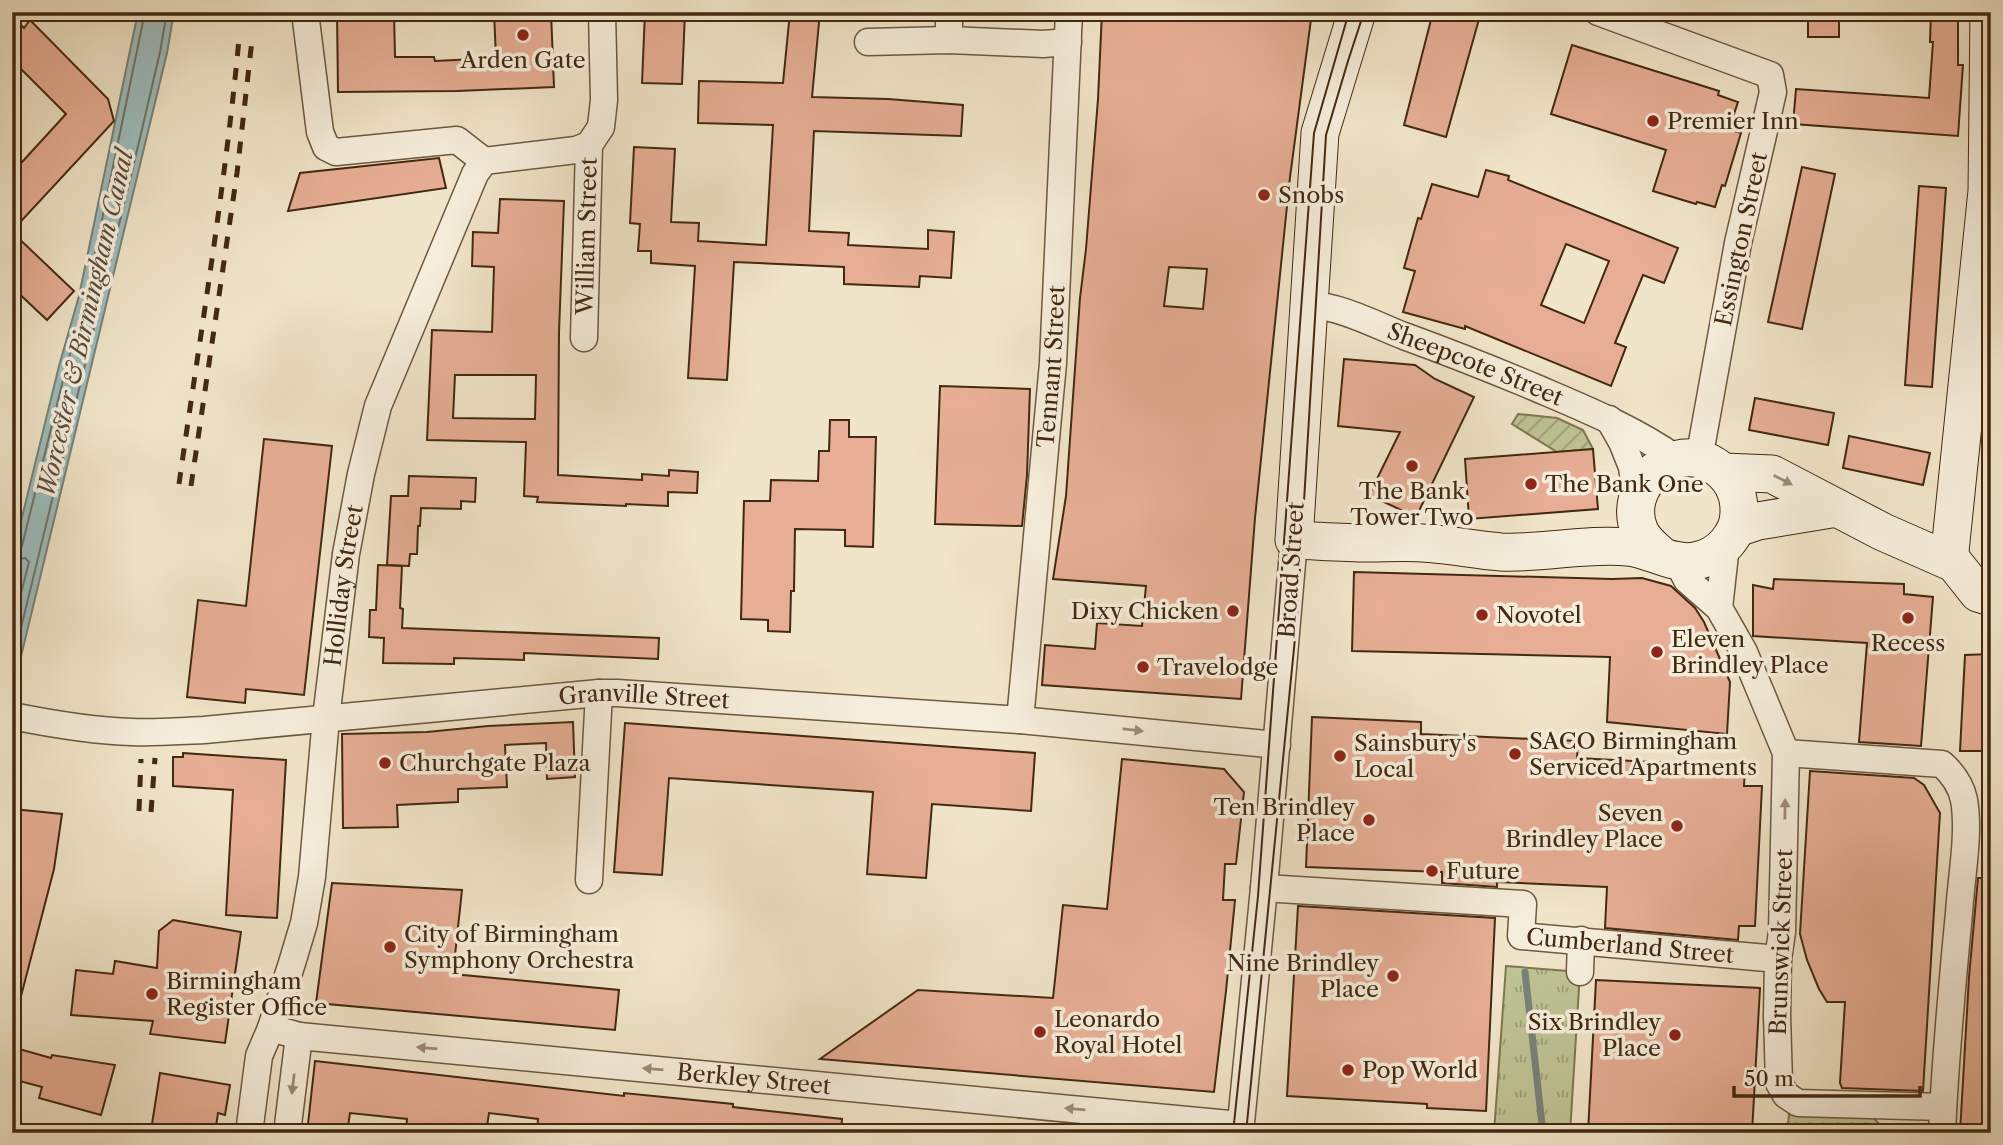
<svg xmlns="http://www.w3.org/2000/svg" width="2003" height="1145" font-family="'Libre Caslon Text',serif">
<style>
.grass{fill:url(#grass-dots);stroke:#807652;stroke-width:2}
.park{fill:url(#park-tufts);stroke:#807652;stroke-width:2}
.garden{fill:url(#garden-furrows);stroke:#807652;stroke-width:2}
.water{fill:#9dbdbe;stroke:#798279;stroke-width:2}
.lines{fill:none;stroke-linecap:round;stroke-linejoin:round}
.shore{stroke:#707368;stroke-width:2}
.stream{stroke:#798279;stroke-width:7}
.building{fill:#e7ae95;stroke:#422911;stroke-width:2;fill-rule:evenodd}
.street-casing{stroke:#6e583f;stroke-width:29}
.secondary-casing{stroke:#422911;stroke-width:39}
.street{stroke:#f6eedc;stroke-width:26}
.secondary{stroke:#f6eedc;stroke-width:37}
.tram{stroke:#422911;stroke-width:2}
.rail{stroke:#422911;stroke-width:5;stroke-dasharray:12 12;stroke-linecap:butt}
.oneway{fill:#9c8c76}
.poi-dot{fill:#8f2418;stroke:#f6eedc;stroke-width:2.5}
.labels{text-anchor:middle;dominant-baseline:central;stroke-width:7;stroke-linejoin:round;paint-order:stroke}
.poi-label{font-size:23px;fill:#422911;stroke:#f6eedc;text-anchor:start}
.street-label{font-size:23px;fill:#422911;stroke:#f6eedc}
.water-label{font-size:24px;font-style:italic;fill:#594e3c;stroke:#f6eedc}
</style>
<defs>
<pattern id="grass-dots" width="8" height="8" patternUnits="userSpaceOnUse" patternTransform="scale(1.75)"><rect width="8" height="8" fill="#bec394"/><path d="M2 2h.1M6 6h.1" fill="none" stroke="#9c9e77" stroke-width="1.8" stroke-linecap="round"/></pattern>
<pattern id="park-tufts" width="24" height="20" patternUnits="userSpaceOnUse" patternTransform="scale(1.75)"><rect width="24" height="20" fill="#bec394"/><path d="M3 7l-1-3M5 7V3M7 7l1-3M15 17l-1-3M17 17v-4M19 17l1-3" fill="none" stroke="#9c9e77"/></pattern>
<pattern id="garden-furrows" width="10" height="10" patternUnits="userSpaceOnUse" patternTransform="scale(1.75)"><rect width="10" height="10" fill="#bec394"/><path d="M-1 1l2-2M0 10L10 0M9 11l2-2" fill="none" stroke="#9c9e77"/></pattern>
</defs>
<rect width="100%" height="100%" fill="#f1e5c9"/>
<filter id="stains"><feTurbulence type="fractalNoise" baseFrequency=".00286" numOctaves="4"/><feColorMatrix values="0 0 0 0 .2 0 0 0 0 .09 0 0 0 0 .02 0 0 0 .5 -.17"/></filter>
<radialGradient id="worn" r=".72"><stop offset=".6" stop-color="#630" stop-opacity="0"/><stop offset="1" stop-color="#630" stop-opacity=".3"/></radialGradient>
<polygon class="grass" points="1789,1114 1873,1117 1880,1125 1880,1133 1787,1133"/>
<polygon class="park" points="1506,966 1580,972 1570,1133 1494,1133"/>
<polygon class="garden" points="1518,414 1557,418 1583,430 1593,449 1557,452 1512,424"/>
<polygon class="water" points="138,12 174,12 167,53 17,673 12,686 12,558 59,366 79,296"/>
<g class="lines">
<g class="shore">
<polyline points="12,553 18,552 22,546 66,368 86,297 145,12"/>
<polyline points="12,561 25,558 29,562 12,629"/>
<polyline points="12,665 140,138 160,52 167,12"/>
</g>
<polyline class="stream" points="1525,972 1543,1133"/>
</g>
<g class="building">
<polygon points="337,12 394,12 395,57 434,57 435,61 496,58 494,12 551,12 554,87 457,91 338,92"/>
<polygon points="645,12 685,12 682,84 642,83"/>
<polygon points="790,12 820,12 812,97 888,99 963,105 961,136 814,131 809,231 849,233 848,245 928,249 928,230 954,232 951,278 920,276 919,287 844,284 844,267 734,262 727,380 688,378 695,266 651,263 651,251 638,251 640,224 630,223 634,147 675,149 671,222 699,223 698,241 766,245 773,125 698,123 699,81 783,83"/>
<path d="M1102,12H1312L1290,177L1255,518L1241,699L1042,685L1045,645L1095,649L1097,623L1142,626L1146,586L1053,579L1066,496L1080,298L1086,249L1098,99ZM1169,267L1207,269L1203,309L1164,306Z"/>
<polygon points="1433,12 1481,12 1446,137 1404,125"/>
<rect x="1808" y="12" width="31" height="25"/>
<polygon points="1931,12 1958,12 1958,65 1963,65 1958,136 1793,124 1796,89 1929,98 1933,42 1930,42"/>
<polygon points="12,16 24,28 30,20 108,99 114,121 12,231 12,173 66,114 12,60"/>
<polygon points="1572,45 1719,91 1718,95 1738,102 1729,129 1741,133 1725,186 1722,185 1715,207 1697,202 1696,204 1653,191 1666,150 1551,114"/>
<polygon points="439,158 446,188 288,211 300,173"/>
<polygon points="1802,167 1835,174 1802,329 1768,322"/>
<path d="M1486,170L1509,176L1508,180L1678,248L1664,283L1643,275L1615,343L1626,347L1611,386L1465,326V329L1403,312L1415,271L1404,268L1418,218L1421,219L1432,184L1478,197ZM1566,244L1609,261L1584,323L1541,305Z"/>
<polygon points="1919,186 1946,188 1932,387 1905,385"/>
<path d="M500,199L564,201L559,332L558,475L642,480V474L669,476V470L698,472L697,493L668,492V506L626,504V506L537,502L538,497L524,496L526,442L427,440L432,330L492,332L494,267L472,266L473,232L498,233ZM455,375H536L535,419L453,418Z"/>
<polygon points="12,232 74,291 47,320 12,287"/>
<polygon points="1344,359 1415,365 1435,379 1474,397 1416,517 1369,495 1400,432 1338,426"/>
<polygon points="940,386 1030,389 1027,475 1022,526 935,524"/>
<polygon points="1755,398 1834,413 1828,445 1749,430"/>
<polygon points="830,420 849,420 849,437 876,437 873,547 845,546 845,530 795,529 794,591 791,591 790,632 768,631 768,620 741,619 744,501 770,501 771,480 818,481 819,451 829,451"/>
<polygon points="1849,436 1930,453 1923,485 1843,468"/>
<polygon points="264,439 332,446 304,695 246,689 245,703 187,697 198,600 246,606"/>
<polygon points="1593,449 1598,509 1469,519 1465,459"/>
<polygon points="409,476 476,478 475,502 461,501 461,509 421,508 420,526 418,526 417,554 410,554 409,566 387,565 391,496 408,496"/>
<polygon points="378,565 402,566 400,608 403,609 402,628 659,638 658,659 524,653 524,660 454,658 454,664 383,663 384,638 369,637 370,610 376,610"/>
<polygon points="1354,572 1612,579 1642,578 1671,586 1695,608 1704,622 1730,682 1727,734 1607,722 1610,657 1352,651"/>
<polygon points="1774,579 1904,584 1904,594 1933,597 1921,746 1859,742 1867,643 1753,636 1753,585 1773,589"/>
<polygon points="1991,654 1991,751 1960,751 1965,655"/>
<polygon points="1312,717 1421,722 1421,734 1578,741 1577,758 1745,767 1744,786 1762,786 1755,926 1739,926 1738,940 1605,928 1607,887 1497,882 1497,887 1442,883 1442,872 1306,867"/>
<polygon points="573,722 575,777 547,779 546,743 505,745 507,787 458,789 458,802 397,805 398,827 343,828 342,734 427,732 488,726"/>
<polygon points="625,723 1035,753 1031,811 932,804 926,878 867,874 873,792 669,778 662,875 614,872"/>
<polygon points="183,753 286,760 277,918 226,915 233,790 173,786 173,757 183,757"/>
<polygon points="1122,759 1224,769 1244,792 1236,864 1225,864 1223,900 1235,900 1226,991 1214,1092 820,1059 918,990 1053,998 1063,905 1107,909"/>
<polygon points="1810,771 1914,778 1924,785 1940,813 1923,1091 1842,1088 1840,1083 1845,1002 1827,1002 1819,989 1807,960 1800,934"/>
<polygon points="13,809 62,814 54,869 19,1004 12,1003"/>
<polygon points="1978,878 1991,878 1991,1133 1960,1133 1969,977"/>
<polygon points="332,883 462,890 453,974 619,990 615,1030 316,1003"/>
<polygon points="1298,906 1495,918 1486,1111 1427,1108 1427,1104 1287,1096"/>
<polygon points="173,920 241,932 225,1043 150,1034 153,1021 71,1015 76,970 113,974 115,961 157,968 159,931"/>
<polygon points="1596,980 1760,988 1752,1133 1588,1133"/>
<polygon points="12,1047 51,1058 52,1055 115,1065 101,1115 39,1098 42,1087 12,1079"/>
<polygon points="315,1061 624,1096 624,1093 733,1104 733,1107 842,1119 841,1133 537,1133 538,1119 489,1113 486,1133 406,1133 407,1119 350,1113 347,1133 307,1133"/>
<polygon points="160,1073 230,1085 225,1115 218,1113 215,1133 173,1133 174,1128 152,1124"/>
</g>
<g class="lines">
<defs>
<g id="street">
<polyline points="305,12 320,132 326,147 336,152 457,140 484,161"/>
<polyline points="1598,12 1770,75 1773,92 1738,243 1699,459"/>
<polyline points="949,40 949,12"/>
<polyline points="868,42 949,40 1043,44 1068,42"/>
<polyline points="484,161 576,150 589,145"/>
<path id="s1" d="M1308,305C1338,305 1376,325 1404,336C1448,352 1491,369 1534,387C1583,408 1633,428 1677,459"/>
<path id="s2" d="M584,338L589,145L601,127L604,100L602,12"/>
<polyline points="1609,419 1622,442 1632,467 1637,502"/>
<polyline points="1677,561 1687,580 1719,608 1744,652 1786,753 1782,932 1778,959 1777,1015 1779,1083 1786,1095 1798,1103 1943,1107"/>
<polyline points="1719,608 1726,545"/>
<path id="s3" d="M12,716C52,724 92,731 132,732C156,733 180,731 204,730L599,693H617L1020,720L1277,745"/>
<path id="s4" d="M1020,720L1053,363L1069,12"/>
<path d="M1786,753L1942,764C1953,774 1961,785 1964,800C1970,833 1961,879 1959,913C1952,986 1945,1059 1942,1133"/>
<polyline points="589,880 599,693"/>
<path id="s5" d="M1264,888L1523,904L1521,936L1778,959"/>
<polyline points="1580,972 1581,940"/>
<path id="s6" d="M271,1028L299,1036L1240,1125"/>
<path id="s7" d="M249,1133L259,1056L271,1028L292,963L304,923L312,877L326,718L346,554L361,474L378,406L475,174L484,161"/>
<polyline points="287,1133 299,1036"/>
<polyline points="1240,1133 1264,888 1294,540"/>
</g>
<g id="secondary">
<path d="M1357,12L1320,133L1294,540C1319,541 1344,543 1369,543C1386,543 1404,542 1422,543C1448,544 1474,550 1501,552C1543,554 1585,543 1628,547C1650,549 1672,565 1695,561C1719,557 1740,535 1739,510C1739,491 1730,476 1715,466C1673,438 1620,487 1640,532C1645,542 1653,548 1661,555"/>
<polyline points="1723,472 1772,474 1883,532 1949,561 1987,191 1989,12"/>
<polyline points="1737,528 1758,521 1837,508"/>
<polyline points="1955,564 1978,593 1991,597"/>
</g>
</defs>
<use href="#street" class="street-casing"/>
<use href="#secondary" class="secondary-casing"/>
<use href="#street" class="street"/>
<use href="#secondary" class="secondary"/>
<g class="tram">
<polyline points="1233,1133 1258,896 1314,133 1349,12"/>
<polyline points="1246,1133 1297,618 1326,135 1348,61 1364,12"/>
</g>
<g class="rail">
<path d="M179,484C200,336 225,188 239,39"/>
<polyline points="191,486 237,173 252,40"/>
<polyline points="139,811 141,759"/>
<polyline points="151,812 155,758"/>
</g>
</g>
<defs><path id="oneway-solid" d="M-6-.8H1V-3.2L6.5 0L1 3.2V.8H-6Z" transform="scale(1.75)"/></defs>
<g class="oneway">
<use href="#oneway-solid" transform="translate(1783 480) rotate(27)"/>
<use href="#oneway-solid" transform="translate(1133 730) rotate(6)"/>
<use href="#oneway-solid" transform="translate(1785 809) rotate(-89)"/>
<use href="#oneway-solid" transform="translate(427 1048) rotate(-175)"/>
<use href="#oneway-solid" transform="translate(653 1069) rotate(-175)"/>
<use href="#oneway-solid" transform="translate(293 1084) rotate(97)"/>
<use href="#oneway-solid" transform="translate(1075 1109) rotate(-175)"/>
</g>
<g class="poi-dot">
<circle cx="523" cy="35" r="7"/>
<circle cx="1653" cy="121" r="7"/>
<circle cx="1264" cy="195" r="7"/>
<circle cx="1412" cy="466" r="7"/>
<circle cx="1531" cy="484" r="7"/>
<circle cx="1233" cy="611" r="7"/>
<circle cx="1482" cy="615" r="7"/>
<circle cx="1908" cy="618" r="7"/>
<circle cx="1657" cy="652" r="7"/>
<circle cx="1143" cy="667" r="7"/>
<circle cx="1515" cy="754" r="7"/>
<circle cx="1340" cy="756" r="7"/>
<circle cx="385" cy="763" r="7"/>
<circle cx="1369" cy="820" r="7"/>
<circle cx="1677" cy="826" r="7"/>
<circle cx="1432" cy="871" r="7"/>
<circle cx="390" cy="947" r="7"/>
<circle cx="1393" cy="976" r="7"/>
<circle cx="152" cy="994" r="7"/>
<circle cx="1040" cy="1032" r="7"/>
<circle cx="1675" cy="1035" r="7"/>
<circle cx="1348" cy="1070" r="7"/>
</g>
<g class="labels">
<g class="poi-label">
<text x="523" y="60" text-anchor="middle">Arden Gate</text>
<text x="1667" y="121">Premier Inn</text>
<text x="1278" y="195">Snobs</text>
<text x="1545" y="484">The Bank One</text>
<text x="1412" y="491" text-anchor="middle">The Bank<tspan x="1412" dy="26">Tower Two</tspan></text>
<text x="1219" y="611" text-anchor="end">Dixy Chicken</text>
<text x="1496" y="615">Novotel</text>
<text x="1671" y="639">Eleven<tspan x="1671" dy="26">Brindley Place</tspan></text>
<text x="1908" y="643" text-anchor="middle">Recess</text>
<text x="1157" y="667">Travelodge</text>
<text x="1529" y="741">SACO Birmingham<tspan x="1529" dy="26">Serviced Apartments</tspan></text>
<text x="1354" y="743">Sainsbury's<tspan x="1354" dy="26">Local</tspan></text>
<text x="399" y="763">Churchgate Plaza</text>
<text x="1355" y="807" text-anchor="end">Ten Brindley<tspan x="1355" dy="26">Place</tspan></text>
<text x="1663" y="813" text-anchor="end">Seven<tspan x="1663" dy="26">Brindley Place</tspan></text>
<text x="1446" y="871">Future</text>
<text x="404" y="934">City of Birmingham<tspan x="404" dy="26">Symphony Orchestra</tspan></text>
<text x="1379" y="963" text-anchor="end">Nine Brindley<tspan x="1379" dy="26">Place</tspan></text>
<text x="166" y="981">Birmingham<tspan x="166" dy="26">Register Office</tspan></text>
<text x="1054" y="1019">Leonardo<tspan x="1054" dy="26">Royal Hotel</tspan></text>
<text x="1661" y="1022" text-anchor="end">Six Brindley<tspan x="1661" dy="26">Place</tspan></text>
<text x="1362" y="1070">Pop World</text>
</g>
<g class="street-label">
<text stroke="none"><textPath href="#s2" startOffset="102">William Street</textPath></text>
<text transform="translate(1741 239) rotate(-78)">Essington Street</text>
<text stroke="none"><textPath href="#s1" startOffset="178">Sheepcote Street</textPath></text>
<text stroke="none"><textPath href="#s4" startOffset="355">Tennant Street</textPath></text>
<text transform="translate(1291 570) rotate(-86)">Broad Street</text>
<text stroke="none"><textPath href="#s7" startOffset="558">Holliday Street</textPath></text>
<text stroke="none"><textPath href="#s3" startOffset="635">Granville Street</textPath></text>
<text transform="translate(1781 942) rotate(-88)">Brunswick Street</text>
<text stroke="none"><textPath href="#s5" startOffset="401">Cumberland Street</textPath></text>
<text stroke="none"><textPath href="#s6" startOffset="486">Berkley Street</textPath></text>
</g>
<g class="water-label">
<text transform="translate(85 323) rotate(-77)">Worcester &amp; Birmingham Canal</text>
</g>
</g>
<rect width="2003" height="1145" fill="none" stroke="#f1e5c9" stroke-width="42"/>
<rect x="14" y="14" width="1975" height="1117" fill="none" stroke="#422911" stroke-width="3.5"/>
<rect x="21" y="21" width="1961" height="1103" fill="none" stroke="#422911" stroke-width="2"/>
<path d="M1734 1086v10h186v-10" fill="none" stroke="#422911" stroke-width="3.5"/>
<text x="1744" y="1086" font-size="21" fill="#422911" stroke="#f6eedc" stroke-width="5" paint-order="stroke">50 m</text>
<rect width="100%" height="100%" filter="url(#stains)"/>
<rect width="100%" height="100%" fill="url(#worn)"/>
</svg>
